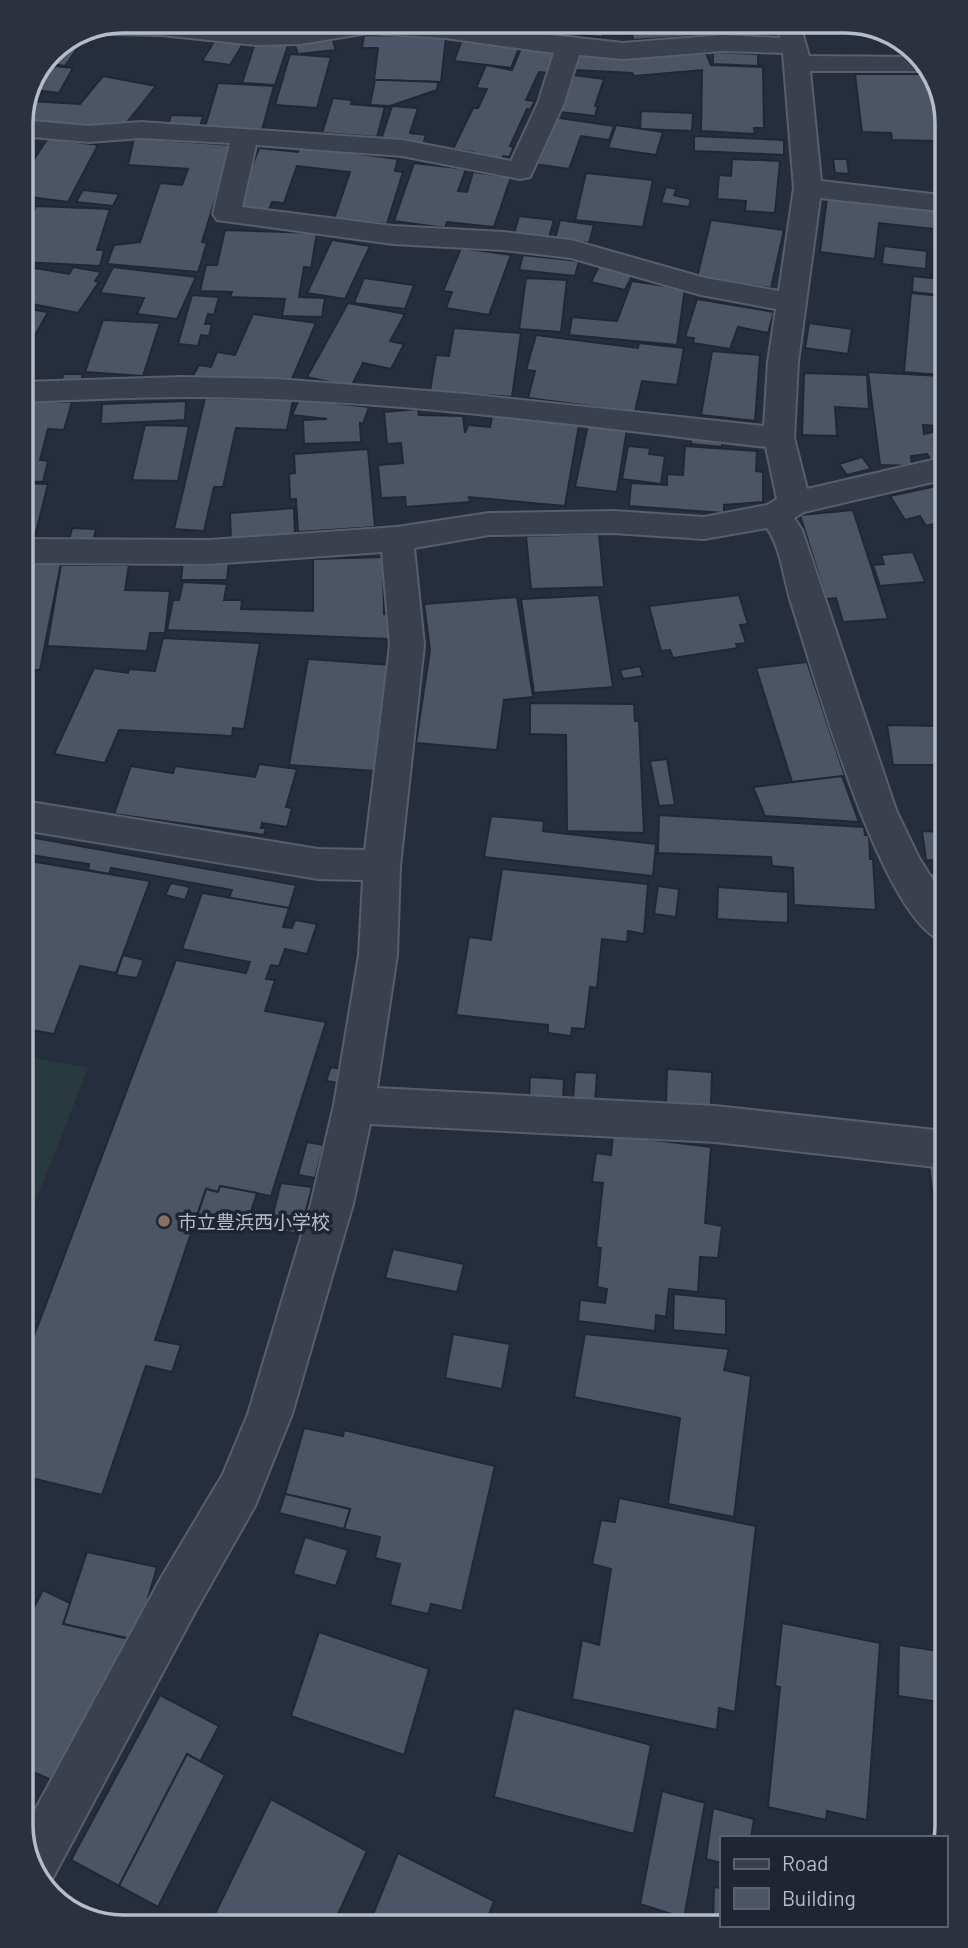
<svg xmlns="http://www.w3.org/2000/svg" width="968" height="1948" font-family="Barlow,'Noto Sans JP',sans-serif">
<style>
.green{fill:#283a3e}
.building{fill:#4c5565;stroke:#212734;stroke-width:2}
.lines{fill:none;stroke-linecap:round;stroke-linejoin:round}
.minor-casing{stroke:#585e6b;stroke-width:4}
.minor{fill:#3a404d;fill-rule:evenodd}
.education-dot{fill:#8d6e63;stroke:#1f2532;stroke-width:2.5}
.labels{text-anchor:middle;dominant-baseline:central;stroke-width:7;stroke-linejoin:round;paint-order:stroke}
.poi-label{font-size:19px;fill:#b6bcc8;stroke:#1f2532;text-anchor:start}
.rim{fill:none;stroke:#b6bcc8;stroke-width:3.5}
</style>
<rect width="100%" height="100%" fill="#262e3d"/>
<polygon class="green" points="25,1056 88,1068 26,1225"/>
<g class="building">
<polygon points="188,21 308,21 308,26 230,28"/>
<polygon points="500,21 528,21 567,26 563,39 496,31"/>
<polygon points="616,21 772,21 773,32 759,32 759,36 711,35 633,40 632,31 617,31"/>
<polygon points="583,24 605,26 602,37 579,35"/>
<polygon points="364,35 446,37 441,82 374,80 378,48 362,48"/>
<polygon points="86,36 65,66 46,63 51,51"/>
<polygon points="332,38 336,50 298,54 294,43"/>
<polygon points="215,40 243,44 230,65 202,61"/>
<polygon points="462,40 519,48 511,68 454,61"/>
<polygon points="255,43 288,45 275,85 242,83"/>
<polygon points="521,48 557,53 550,73 539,72 526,100 535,101 530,110 527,109 510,146 514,147 509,157 503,156 500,163 471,158 473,152 453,149 473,108 478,108 487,89 476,88 486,65 512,70"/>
<polygon points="713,52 758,54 758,66 713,64"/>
<polygon points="706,53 711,65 763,67 764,128 754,128 755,134 701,131 702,70 634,76 632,73 574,70 576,55 627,58"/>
<polygon points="290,54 331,57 317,108 275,105"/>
<polygon points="45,65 73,68 59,93 34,90"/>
<polygon points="855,74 931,74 939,85 939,141 892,140 891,133 862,132"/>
<polygon points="574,75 604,79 595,106 598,106 595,116 560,112"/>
<polygon points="103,76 156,86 124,126 21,123 29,101 80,104"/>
<polygon points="375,80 384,80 438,82 437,90 390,106 370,105"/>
<polygon points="218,83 274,86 262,130 205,127"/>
<polygon points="333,98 352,100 351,104 385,107 377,137 322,133"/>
<polygon points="392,106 418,108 410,133 426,135 423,144 381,140"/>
<polygon points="641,111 693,113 692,131 640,129"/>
<polygon points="171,115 203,116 200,127 168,126"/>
<polygon points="553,117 614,126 609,140 581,136 569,169 534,164"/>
<polygon points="616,125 663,132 656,155 608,148"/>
<polygon points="694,136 784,140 784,155 694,151"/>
<polygon points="48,138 98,145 68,202 22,196 21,179"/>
<polygon points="134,138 232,145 202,242 207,243 198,272 107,264 114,245 140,242 160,183 182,185 188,169 128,165"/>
<polygon points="300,146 398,159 395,171 403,172 387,224 334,219 350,172 297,166 284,203 272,202 268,212 236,208 259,148 298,152"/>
<polygon points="732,159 780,161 775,213 745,211 746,201 717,199 719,175 731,176"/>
<polygon points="833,159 847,159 849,174 835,173"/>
<polygon points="414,163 466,169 458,191 467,192 473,172 511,177 494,227 447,222 445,228 394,221"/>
<polygon points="586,173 653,180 643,227 575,220"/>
<polygon points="666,187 677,189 674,195 691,199 689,207 661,203"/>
<polygon points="83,190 119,194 113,206 76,202"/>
<polygon points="827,198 935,210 934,229 879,223 875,259 820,252"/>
<polygon points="36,206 110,209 97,250 104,250 100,266 22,262 22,247 25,247 28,240 22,240 22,222 25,212 33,212"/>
<polygon points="519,216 554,220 548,241 513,237"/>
<polygon points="560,220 594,225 589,243 555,239"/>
<polygon points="711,220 784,230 771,288 697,277"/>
<polygon points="225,230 317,233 311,268 304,267 299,297 325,298 322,317 282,316 285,299 230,297 232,292 200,291 206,265 217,265"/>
<polygon points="332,240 370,246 345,299 307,293"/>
<polygon points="884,246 927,251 926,269 882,264"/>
<polygon points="461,248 511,255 489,315 446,308 452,292 443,291"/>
<polygon points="934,252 940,253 940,277 932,276"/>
<polygon points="523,255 579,261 575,276 519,270"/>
<polygon points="599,266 633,274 625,290 591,282"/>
<polygon points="73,267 101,272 95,281 99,282 78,313 22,302 22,287 35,268 69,274"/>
<polygon points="113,267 196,277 177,319 137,314 144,298 100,293"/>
<polygon points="913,276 940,279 940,295 912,292"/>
<polygon points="364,278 414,285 405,309 354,303"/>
<polygon points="526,278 567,280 561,332 519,329"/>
<polygon points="632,281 685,289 677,345 569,335 572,317 617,321"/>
<polygon points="911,293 940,296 941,375 904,372"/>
<polygon points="192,295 219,297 214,315 208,314 205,324 212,324 209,336 201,335 198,346 178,344"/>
<polygon points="697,299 774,312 768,333 738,327 730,349 693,343 694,338 685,337"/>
<polygon points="348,303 405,314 390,341 404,344 391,369 363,363 351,387 307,377"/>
<polygon points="22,308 48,312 29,346 22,350"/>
<polygon points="253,314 316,323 292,379 192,377 199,365 211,367 217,352 235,355"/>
<polygon points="103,320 160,323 143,376 85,372"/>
<polygon points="809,323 852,329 848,354 805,348"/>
<polygon points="454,328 521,333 512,397 430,391 436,355 449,356"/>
<polygon points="536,335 638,348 639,343 684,348 677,385 642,381 635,412 528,398 535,371 526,370"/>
<polygon points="712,351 760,355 755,421 701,415"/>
<polygon points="868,372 941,376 941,426 923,425 924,434 941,430 941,458 931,460 927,454 911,456 912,466 880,465"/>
<polygon points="804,373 867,375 869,409 835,407 837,436 802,435"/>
<polygon points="63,374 83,374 81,383 62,382"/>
<polygon points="205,398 293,400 287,430 236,428 223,487 214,487 204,531 174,529"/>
<polygon points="299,399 369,407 363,424 360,423 361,442 304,444 303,420 327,419 292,415"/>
<polygon points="22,400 72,402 64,430 48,429 40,460 48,461 43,482 23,481"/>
<polygon points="186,401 185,420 101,424 102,404"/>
<polygon points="418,409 419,415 463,416 465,433 468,425 490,427 492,416 579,425 565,506 469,497 470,502 406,507 405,497 381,498 378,465 403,463 401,443 387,444 384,412"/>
<polygon points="145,425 189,426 178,481 132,480"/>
<polygon points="588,425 627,429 617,492 575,487"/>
<polygon points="691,434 723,438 722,447 691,444"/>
<polygon points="628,446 650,448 649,454 665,456 661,484 622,479"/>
<polygon points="685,446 757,451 756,471 763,472 763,502 724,505 724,513 629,506 631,483 667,485 667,474 683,475"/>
<polygon points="368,449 375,527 298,532 296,499 290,499 289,474 295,473 294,454"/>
<polygon points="862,457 871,469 847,475 839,464"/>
<polygon points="23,483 48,484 34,540 23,540"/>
<polygon points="941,485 941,522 926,526 920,516 905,520 890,496"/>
<polygon points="294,508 295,536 231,540 230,513"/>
<polygon points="853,510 888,619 843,622 836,598 826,599 800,515"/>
<polygon points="72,528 96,529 93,541 69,541"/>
<polygon points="599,534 604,587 531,589 526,536"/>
<polygon points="913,552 925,582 880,586 873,565 884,564 881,555"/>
<polygon points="383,557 384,614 392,615 390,639 167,630 173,600 179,600 183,582 227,584 224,600 242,600 241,609 313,611 313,559"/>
<polygon points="229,561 227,580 181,580 183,562"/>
<polygon points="23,563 61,563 40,670 24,670"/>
<polygon points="61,565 129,565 125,590 170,591 165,633 150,633 147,651 47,646"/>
<polygon points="599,595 613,687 534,693 521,599"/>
<polygon points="739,595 748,624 740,625 746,643 736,644 738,648 673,658 670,650 661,651 649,606"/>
<polygon points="517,597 533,697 504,700 497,750 416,743 430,650 424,604"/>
<polygon points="163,638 260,643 244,729 233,728 232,736 119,730 105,763 54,754 94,668 128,673 129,669 155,671"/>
<polygon points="308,659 391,665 375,771 289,765"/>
<polygon points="807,662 845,776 792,782 756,668"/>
<polygon points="640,666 643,676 623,679 620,670"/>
<polygon points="530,703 634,704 635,721 639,721 644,833 567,831 566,735 530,734"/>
<polygon points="887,725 942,726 942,765 893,765"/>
<polygon points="667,759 675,805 659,806 650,761"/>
<polygon points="259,764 297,769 286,807 292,808 287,827 262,823 261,828 266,828 264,835 114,814 131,766 173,773 175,766 255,777"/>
<polygon points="842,776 859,822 765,816 753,787"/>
<polygon points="659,815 864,827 865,835 869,835 870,859 873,859 876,910 794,905 793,868 772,866 771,857 658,853"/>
<polygon points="491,816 544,821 543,831 656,844 653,876 484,857"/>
<polygon points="922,831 943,832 943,861 926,860"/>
<polygon points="24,836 296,885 289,908 229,898 232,890 111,868 109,874 88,870 89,864 24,854"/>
<polygon points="24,860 150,881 116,973 80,966 54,1034 25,1029"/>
<polygon points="502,869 648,884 644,934 628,931 627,942 602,939 597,988 590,987 585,1029 572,1028 571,1036 548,1033 548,1025 456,1015 469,937 491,940"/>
<polygon points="943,870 943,889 937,890 927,874"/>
<polygon points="171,883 190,887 185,900 165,895"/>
<polygon points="658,886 679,889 676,917 654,914"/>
<polygon points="718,887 788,892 788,923 717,919"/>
<polygon points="202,893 289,908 283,927 292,928 295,920 317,924 307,954 285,949 279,966 271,965 266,979 275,980 265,1011 326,1022 271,1196 220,1186 218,1192 206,1189 155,1340 181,1345 172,1372 146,1366 102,1495 27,1477 26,1357 176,960 246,973 250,962 182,949"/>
<polygon points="123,955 144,960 137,978 116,975"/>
<polygon points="331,1067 342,1069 338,1083 326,1081"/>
<polygon points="667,1069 712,1072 711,1106 666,1104"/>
<polygon points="575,1072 597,1073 595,1102 573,1100"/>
<polygon points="530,1077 564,1079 563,1100 529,1098"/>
<polygon points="613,1135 711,1147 705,1223 722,1226 718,1258 700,1257 698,1292 669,1289 666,1317 656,1315 655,1331 578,1321 580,1300 605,1303 607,1289 597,1287 601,1248 596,1247 603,1183 592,1182 596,1153 611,1155"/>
<polygon points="307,1142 324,1145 315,1178 298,1175"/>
<polygon points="929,1165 944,1165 944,1201 933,1200"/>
<polygon points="281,1183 312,1187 300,1234 269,1229"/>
<polygon points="220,1186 257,1193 244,1233 195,1223 206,1189 218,1192"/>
<polygon points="393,1249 464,1264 457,1292 385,1278"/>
<polygon points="674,1294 726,1299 726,1335 673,1330"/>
<polygon points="453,1334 510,1344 502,1389 445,1378"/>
<polygon points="585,1334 729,1349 724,1370 751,1376 734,1517 668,1504 680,1418 574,1397"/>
<polygon points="304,1428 343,1436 344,1430 495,1466 462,1611 431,1604 428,1614 390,1605 400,1564 375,1558 380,1537 344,1529 350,1509 285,1494"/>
<polygon points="285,1494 350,1509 344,1529 279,1513"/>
<polygon points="619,1498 756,1526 735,1712 719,1708 717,1730 572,1699 582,1640 599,1645 611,1569 592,1564 601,1520 615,1522"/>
<polygon points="305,1537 348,1550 336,1586 293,1574"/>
<polygon points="87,1552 157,1567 136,1640 63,1624"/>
<polygon points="43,1590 70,1603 63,1624 129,1639 56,1782 31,1771 28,1776 28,1619"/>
<polygon points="782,1623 880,1643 867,1820 827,1811 826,1820 768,1807 780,1687 775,1686"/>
<polygon points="319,1632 429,1669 404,1755 291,1716"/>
<polygon points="899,1645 946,1652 946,1703 898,1696"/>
<polygon points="160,1695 219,1726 200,1762 187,1754 119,1886 71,1860"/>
<polygon points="514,1708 651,1745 634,1834 494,1797"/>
<polygon points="187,1754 225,1775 158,1907 119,1886"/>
<polygon points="662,1791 705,1803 684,1918 640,1904"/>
<polygon points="271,1799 367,1851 333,1925 209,1926"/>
<polygon points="713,1808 754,1819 751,1838 721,1838 721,1863 706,1859"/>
<polygon points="398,1853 494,1901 486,1923 369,1924"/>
<polygon points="714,1887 721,1888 721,1921 713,1921"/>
</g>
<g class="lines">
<defs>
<path id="minor" d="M123,21H176L257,29L300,28L346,21H424L623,43L723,35L780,38L777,21H799L809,56L918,57L929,71H810L821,181L940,195V211L820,198L798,362L794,438L807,489L941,458V480L804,512L794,518L802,530L896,810L919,858L943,896V941C880,920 812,665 790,599C784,578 780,546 767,528L704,539L613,533L489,535L414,548L424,645L400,866L397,955L377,1088L715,1106L944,1131V1168L715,1142L370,1124L353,1204L292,1414L255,1506L195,1612L48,1887L29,1863L28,1823L161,1578L223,1474L248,1414L311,1204L334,1105L359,955L363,880L318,879L24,830V801L318,849L365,850L390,645L382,552L209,564L23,563V539L209,540L397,527L489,513L613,511L704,517L767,505L777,499L766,447C593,427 419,403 244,398C170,395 96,399 22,402V382L181,377L277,379L466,394L764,426L768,362L776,309L701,295L571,258L503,250L393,244L217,220L213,214L230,143L141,138L89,142L21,136V120L89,126L141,122L402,140L511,161L538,103L554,53L445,38L368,33L300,44L257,45L161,35L111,34L101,30ZM723,51L783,53L794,188L779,291L705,278L571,240L503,232L393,226L242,207L256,145L402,156L520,179L530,177L564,103L579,55L623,59Z"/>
</defs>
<use href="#minor" class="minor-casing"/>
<use href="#minor" class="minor"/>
</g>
<circle class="education-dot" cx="164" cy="1221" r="7"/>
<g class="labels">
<g class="poi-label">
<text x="178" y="1221">市立豊浜西小学校</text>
</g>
</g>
<path d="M0 0H968V1948H0ZM123 33H845A90 90 0 0 1 935 123V1825A90 90 0 0 1 845 1915H123A90 90 0 0 1 33 1825V123A90 90 0 0 1 123 33Z" fill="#2b313e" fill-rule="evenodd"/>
<path class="rim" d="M123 33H845A90 90 0 0 1 935 123V1825A90 90 0 0 1 845 1915H123A90 90 0 0 1 33 1825V123A90 90 0 0 1 123 33Z"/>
<rect x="720" y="1836" width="228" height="91" fill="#1f2532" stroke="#5b616e" stroke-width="2"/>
<rect x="734" y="1859" width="35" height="10" fill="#3a404d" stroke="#5b616e" stroke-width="2"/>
<text x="782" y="1871" font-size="21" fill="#b6bcc8">Road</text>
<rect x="734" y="1888" width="35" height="21" fill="#4c5565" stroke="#5b616e" stroke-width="2"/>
<text x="782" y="1906" font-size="21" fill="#b6bcc8">Building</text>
</svg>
